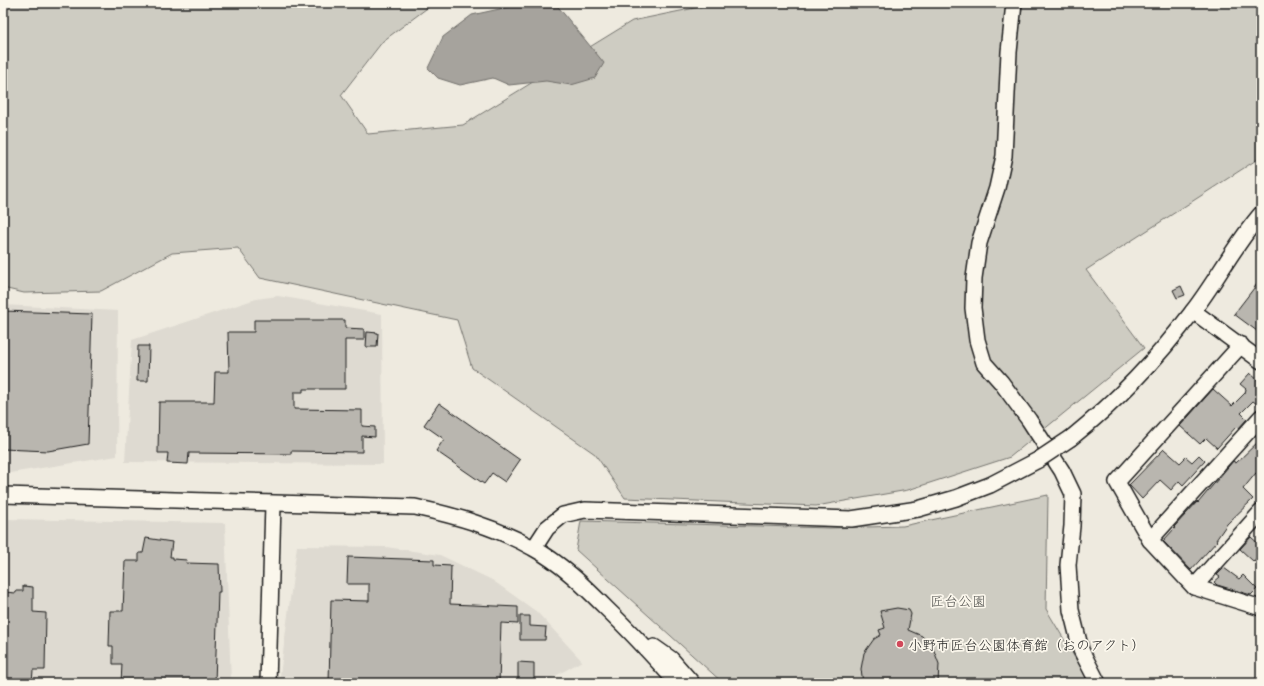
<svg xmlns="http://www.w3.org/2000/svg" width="1264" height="686" font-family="Mali,'Klee One',sans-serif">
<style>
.built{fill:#dedad1}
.green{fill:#ceccc2;stroke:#75746f}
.water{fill:#a6a39d;stroke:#6f6d69}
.building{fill:#b9b6af;stroke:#1c1c1c}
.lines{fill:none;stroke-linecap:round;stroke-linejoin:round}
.minor-casing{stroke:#1c1c1c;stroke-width:18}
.minor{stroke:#fbf7ec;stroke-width:15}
.minor-bridge-casing{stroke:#1c1c1c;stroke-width:18;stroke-linecap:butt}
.minor-bridge{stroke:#fbf7ec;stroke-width:15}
.poi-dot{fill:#d1495b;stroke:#fbf7ec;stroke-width:1.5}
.labels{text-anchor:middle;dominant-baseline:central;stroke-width:3.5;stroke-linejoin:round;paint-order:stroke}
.park-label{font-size:14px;fill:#51514e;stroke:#fbf7ec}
.poi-label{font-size:14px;fill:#1c1c1c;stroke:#fbf7ec;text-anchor:start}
</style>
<rect width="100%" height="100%" fill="#eeeadf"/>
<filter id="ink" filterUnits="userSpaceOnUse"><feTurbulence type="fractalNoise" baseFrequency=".025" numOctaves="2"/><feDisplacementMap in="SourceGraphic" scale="8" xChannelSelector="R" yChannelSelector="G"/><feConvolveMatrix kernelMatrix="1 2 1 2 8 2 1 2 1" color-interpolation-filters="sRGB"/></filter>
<g filter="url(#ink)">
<g class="built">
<polygon points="278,296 382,314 383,464 125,462 132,340 256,299"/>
<polygon points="3,305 118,311 117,456 10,473 3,472"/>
<polygon points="3,519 225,523 231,683 3,683"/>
<polygon points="297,546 386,547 440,555 492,580 537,612 582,661 543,683 279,683"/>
</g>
<g class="green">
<polygon points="3,3 434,3 383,41 341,95 368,134 463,125 632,21 719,3 1261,3 1261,157 1086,270 1144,348 1010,457 908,490 816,506 625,498 595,454 472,368 457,320 260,278 238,248 172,253 101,291 24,293 3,288"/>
<polygon points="1048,495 1046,609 1090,683 723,683 576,550 581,521 829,528 903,526"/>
</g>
<polygon class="water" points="527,3 555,3 604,63 595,78 571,85 546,81 509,85 493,78 460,85 438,78 428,68 443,37 472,15"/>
<g class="building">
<polygon points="1261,279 1261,334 1234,314"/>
<polygon points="1181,286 1185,295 1177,298 1173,290"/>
<polygon points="3,311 92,314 88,444 48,451 3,449"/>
<polygon points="254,320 345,320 345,328 364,329 364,340 345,340 345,389 303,389 303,392 294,392 294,409 362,410 362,426 375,427 375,437 362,436 362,452 291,451 291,454 189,453 188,464 167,463 168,453 158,453 159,402 214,402 215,372 229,372 228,332 254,332"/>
<polygon points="367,332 378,333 377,347 366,347"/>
<polygon points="138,346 149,346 148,381 137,381"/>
<polygon points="1250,373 1261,383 1261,407 1253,401 1241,413 1247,419 1238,429 1236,427 1217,448 1206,438 1200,444 1180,426 1213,389 1232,406 1245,393 1246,389 1240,384"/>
<polygon points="439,403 520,460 505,482 492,473 484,484 436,451 444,439 424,425"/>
<polygon points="1261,439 1261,478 1256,473 1243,489 1253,499 1227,524 1216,540 1217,541 1191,570 1163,541 1175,528 1174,527 1197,502 1198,503 1233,461 1236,463"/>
<polygon points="1164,449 1180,463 1186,457 1192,462 1199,455 1205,461 1183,485 1179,481 1171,490 1160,480 1142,499 1129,485"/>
<polygon points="1251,537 1261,546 1261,554 1254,562 1240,549"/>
<polygon points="146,538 172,542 170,557 173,557 173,559 187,560 186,563 219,564 220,592 218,592 215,683 121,683 122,664 113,664 113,646 109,646 110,611 123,611 125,561 139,561 139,553 143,553"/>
<polygon points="348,557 434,560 434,565 451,566 450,604 518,607 518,624 501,623 499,683 329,683 331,600 369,601 369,584 347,584"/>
<polygon points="1224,568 1239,579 1243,575 1257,589 1251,595 1217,585 1214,582 1220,577 1217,575"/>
<polygon points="23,586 33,587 33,612 46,613 45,670 33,670 32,683 3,683 4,592 16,593 16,591 23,591"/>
<polygon points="897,608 909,610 911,614 908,630 922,636 933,648 939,664 938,683 863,683 861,669 864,653 874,639 881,635 879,630 885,628 880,611"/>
<polygon points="520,616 530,616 530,626 546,627 545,640 520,640"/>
<polygon points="518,662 534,663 534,681 518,681"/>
</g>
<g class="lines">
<defs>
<g id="minor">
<polyline points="1014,3 1009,52 1004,156 997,188 979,243 974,278 973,308 977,340 984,363 1001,382 1029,420 1062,471 1073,494 1072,526 1068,565 1071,610 1081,650 1098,683"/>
<polyline points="1193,311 1261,361"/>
<polyline points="1241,345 1117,482 1150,540 1194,587 1261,608"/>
<path d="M1071,438C1117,401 1158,358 1193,311C1217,280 1235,244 1261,214"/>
<path d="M3,495L415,507C456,516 496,527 533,548C561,563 584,586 606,608C631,632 654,657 677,683"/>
<polyline points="1150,540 1261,417"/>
<polyline points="534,548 547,528 563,515 585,510 851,519 918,509 956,498 990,485 1038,460"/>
<polyline points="1194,587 1261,512"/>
<polyline points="654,647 671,659 692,683"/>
<polyline points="268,683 273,504"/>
</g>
</defs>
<use href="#minor" class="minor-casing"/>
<use href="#minor" class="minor"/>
<defs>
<polyline id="minor-bridge" points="1038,460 1071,438"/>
</defs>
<use href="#minor-bridge" class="minor-bridge-casing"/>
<use href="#minor-bridge" class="minor-bridge"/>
</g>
</g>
<circle class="poi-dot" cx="900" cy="644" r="4"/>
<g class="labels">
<g class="park-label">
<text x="958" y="600">匠台公園</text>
</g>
<g class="poi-label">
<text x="908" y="644">小野市匠台公園体育館（おのアクト）</text>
</g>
</g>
<rect width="1264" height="686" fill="none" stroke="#fbf7ec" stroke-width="16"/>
<rect x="8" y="8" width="1248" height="670" fill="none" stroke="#1c1c1c" stroke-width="1.5" filter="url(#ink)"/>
</svg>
